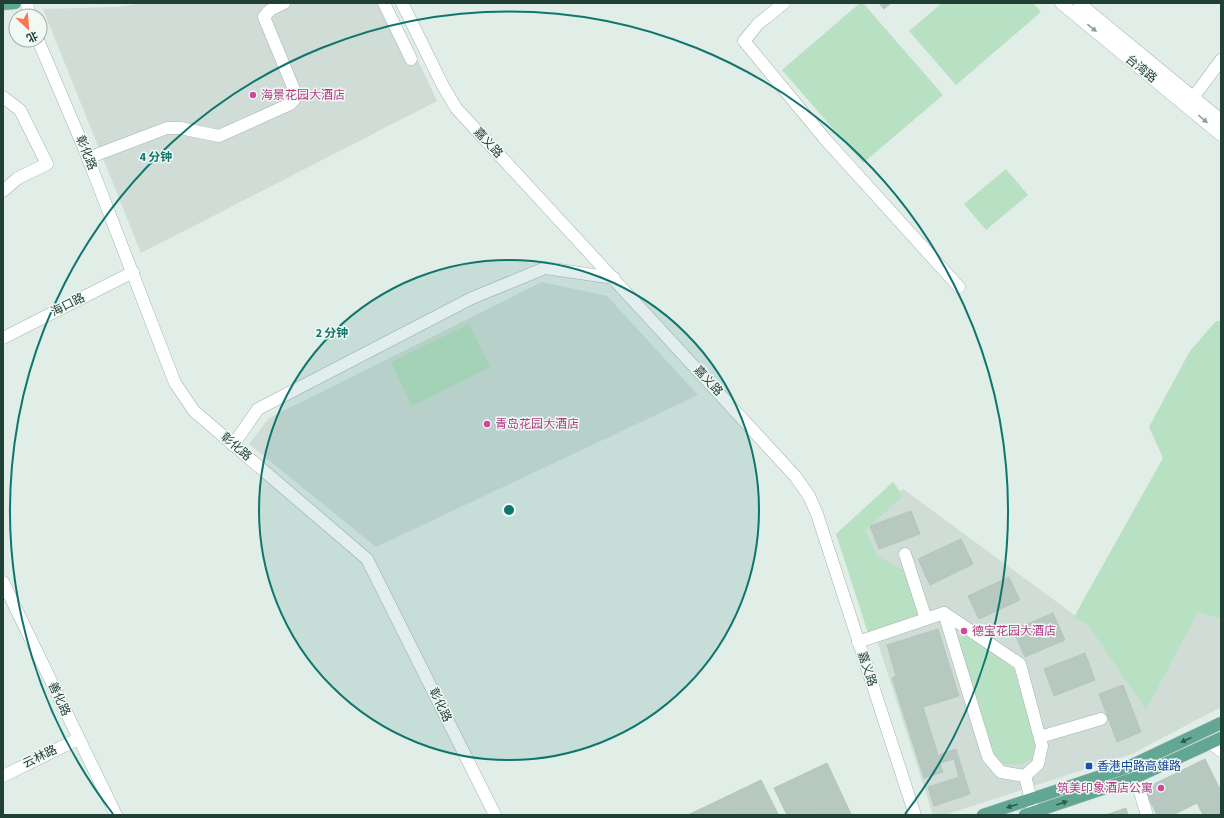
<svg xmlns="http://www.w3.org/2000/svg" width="1224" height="818" font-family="'Source Sans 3','Noto Sans SC',sans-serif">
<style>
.built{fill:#cfddd6}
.green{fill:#b8e0c2}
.building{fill:#b6c8c0;stroke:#b3c7be}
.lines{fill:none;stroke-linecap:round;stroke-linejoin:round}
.minor-casing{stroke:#a3b6ae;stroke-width:13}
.major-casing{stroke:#c1cac7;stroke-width:13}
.minor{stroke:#fff;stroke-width:12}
.major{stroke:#62a793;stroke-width:12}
.oneway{fill:#90a09a}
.oneway2{fill:#305a4d}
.ring{fill:none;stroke:#0f766e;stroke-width:2}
.hotel-dot{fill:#d1479c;stroke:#f2f9f5;stroke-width:1.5}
.transit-dot{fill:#1a4fb4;stroke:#f2f9f5;stroke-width:1.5}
.labels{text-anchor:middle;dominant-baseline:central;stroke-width:3;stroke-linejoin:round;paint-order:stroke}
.street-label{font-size:12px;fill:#204036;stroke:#f2f9f5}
.hotel-label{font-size:12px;fill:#b23c85;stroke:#f2f9f5;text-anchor:start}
.transit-label{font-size:12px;fill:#164399;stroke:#f2f9f5;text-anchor:start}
.centre{fill:#0f766e;stroke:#f2f9f5;stroke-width:2}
.ring-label{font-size:12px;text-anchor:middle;font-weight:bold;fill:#0f766e;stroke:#f2f9f5;stroke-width:3;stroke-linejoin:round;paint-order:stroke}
</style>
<rect width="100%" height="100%" fill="#e1ede7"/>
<g class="built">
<polygon points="145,3 391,3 437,101 141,253 43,9 115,7"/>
<polygon points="542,282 607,296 698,395 376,547 249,444 269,418"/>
<polygon points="903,489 1088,625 1146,709 1198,612 1221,619 1221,707 1132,754 945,815 933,815 844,537"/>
</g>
<g class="green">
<polygon points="860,3 863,3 943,95 863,163 782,70"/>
<polygon points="942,3 1033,3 1041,12 956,85 909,31"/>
<polygon points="1006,169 1028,195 986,230 964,204"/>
<polygon points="1216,321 1221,321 1221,619 1198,612 1146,710 1088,625 1074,617 1163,458 1149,427 1190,351"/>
<polygon points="469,324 490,367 412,406 391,362"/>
<polygon points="893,482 903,496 865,530 877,556 903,570 919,615 868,633 836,534"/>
<path d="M974,633L1014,670L1038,746C1032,766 1019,766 1000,764L992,755L958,639Z"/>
</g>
<g class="building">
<polygon points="879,3 891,3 884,9"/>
<polygon points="911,511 920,534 879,549 870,526"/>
<polygon points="961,539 973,564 930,585 918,559"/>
<polygon points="1009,577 1020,600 979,619 968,596"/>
<polygon points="1053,613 1065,640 1025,657 1013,630"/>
<polygon points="938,629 959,696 923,707 938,755 956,749 970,794 934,806 928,787 959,777 954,759 940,763 943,772 924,778 892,678 896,676 887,645"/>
<polygon points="1085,653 1095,680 1054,696 1044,669"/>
<polygon points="1123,685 1141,732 1117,742 1099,694"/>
<polygon points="1205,759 1221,791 1221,815 1203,815 1197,803 1173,815 1157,815 1144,789"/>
<polygon points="827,763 851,814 787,815 774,788"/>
<polygon points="761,780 778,814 688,815"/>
<polygon points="1126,808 1128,815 1106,815"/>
</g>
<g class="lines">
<defs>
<g id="minor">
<polyline points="27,3 29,16"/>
<polyline points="384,3 411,59"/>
<polyline points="402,3 443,86 456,108 795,476 809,496 817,514 915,815"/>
<polyline points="784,3 758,24 744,41 825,139 959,287"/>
<polyline points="1061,3 1221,135"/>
<polyline points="1079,3 1221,120"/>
<polyline points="38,40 84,148 175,383 194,411 367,559 495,815"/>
<polyline points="3,97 20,110 47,164 18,178 3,191"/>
<polyline points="1189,103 1221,60"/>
<polyline points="88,158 167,128 180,128 219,136 290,104 294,100 295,92 264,17 270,10 284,3"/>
<polyline points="3,338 133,272"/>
<polyline points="233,445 258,409 472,298 545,268 614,278"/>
<polyline points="905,554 926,619"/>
<polyline points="3,582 116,815"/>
<polyline points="944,613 988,757 1001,772 1025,776"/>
<polyline points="858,642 944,613 1020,664 1042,746 1038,764 1025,776 1034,812"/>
<polyline points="1040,737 1101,719"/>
<polyline points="1211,743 1221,751"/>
<polyline points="1132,766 1147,815"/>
<polyline points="3,776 78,739"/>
</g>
<g id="major">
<polyline points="3,4 15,3"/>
<polyline points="983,815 1128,767 1221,723"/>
<polyline points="1025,815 1132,779 1221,738"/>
</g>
</defs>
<use href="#minor" class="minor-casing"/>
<use href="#major" class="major-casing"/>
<use href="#minor" class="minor"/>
<use href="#major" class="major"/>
</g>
<defs><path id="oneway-solid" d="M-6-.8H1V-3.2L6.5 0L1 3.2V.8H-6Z"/></defs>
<g class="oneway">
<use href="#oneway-solid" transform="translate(1092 28) rotate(39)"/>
<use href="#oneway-solid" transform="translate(1203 119) rotate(40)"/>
</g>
<g class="oneway2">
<use href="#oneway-solid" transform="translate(1186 740) rotate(154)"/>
<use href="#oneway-solid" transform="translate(1062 803) rotate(-19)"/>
<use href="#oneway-solid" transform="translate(1012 806) rotate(163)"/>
</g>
<circle cx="509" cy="510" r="250" fill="#0f766e" fill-opacity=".12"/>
<g class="ring">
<circle cx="509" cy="510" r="250"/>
<path d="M113 814A499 499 0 1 1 905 814"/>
</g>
<g class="hotel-dot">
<circle cx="253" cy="95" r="4"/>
<circle cx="487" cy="424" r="4"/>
<circle cx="964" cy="631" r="4"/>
<circle cx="1161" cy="788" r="4"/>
</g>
<rect class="transit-dot" x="1085" y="762" width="8" height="8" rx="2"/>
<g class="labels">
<g class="street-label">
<text transform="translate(1141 69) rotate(39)">台湾路</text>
<text transform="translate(488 143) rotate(47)">嘉义路</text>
<text transform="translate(86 153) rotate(68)">彰化路</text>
<text transform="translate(68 305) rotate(-27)">海口路</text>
<text transform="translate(708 381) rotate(47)">嘉义路</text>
<text transform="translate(236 447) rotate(40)">彰化路</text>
<text transform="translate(867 669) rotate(72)">嘉义路</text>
<text transform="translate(59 699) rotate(65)">善化路</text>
<text transform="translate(440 705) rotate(64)">彰化路</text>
<text transform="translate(40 757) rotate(-26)">云林路</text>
</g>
<g class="hotel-label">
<text x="261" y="95">海景花园大酒店</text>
<text x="495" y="424">青岛花园大酒店</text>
<text x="972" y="631">德宝花园大酒店</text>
<text x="1153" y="788" text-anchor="end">筑美印象酒店公寓</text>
</g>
<g class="transit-label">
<text x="1097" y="766">香港中路高雄路</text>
</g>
</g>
<circle cx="509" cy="510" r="6" class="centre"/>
<g class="ring-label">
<text x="156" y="161">4 分钟</text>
<text x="332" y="337">2 分钟</text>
</g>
<rect width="1224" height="818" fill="none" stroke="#204036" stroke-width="8"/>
<g transform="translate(28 28) rotate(154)"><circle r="19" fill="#f2f9f5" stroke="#9eafa9"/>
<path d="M0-3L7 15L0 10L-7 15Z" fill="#ff734e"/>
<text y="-6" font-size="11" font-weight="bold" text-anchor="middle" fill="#204036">北</text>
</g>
</svg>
